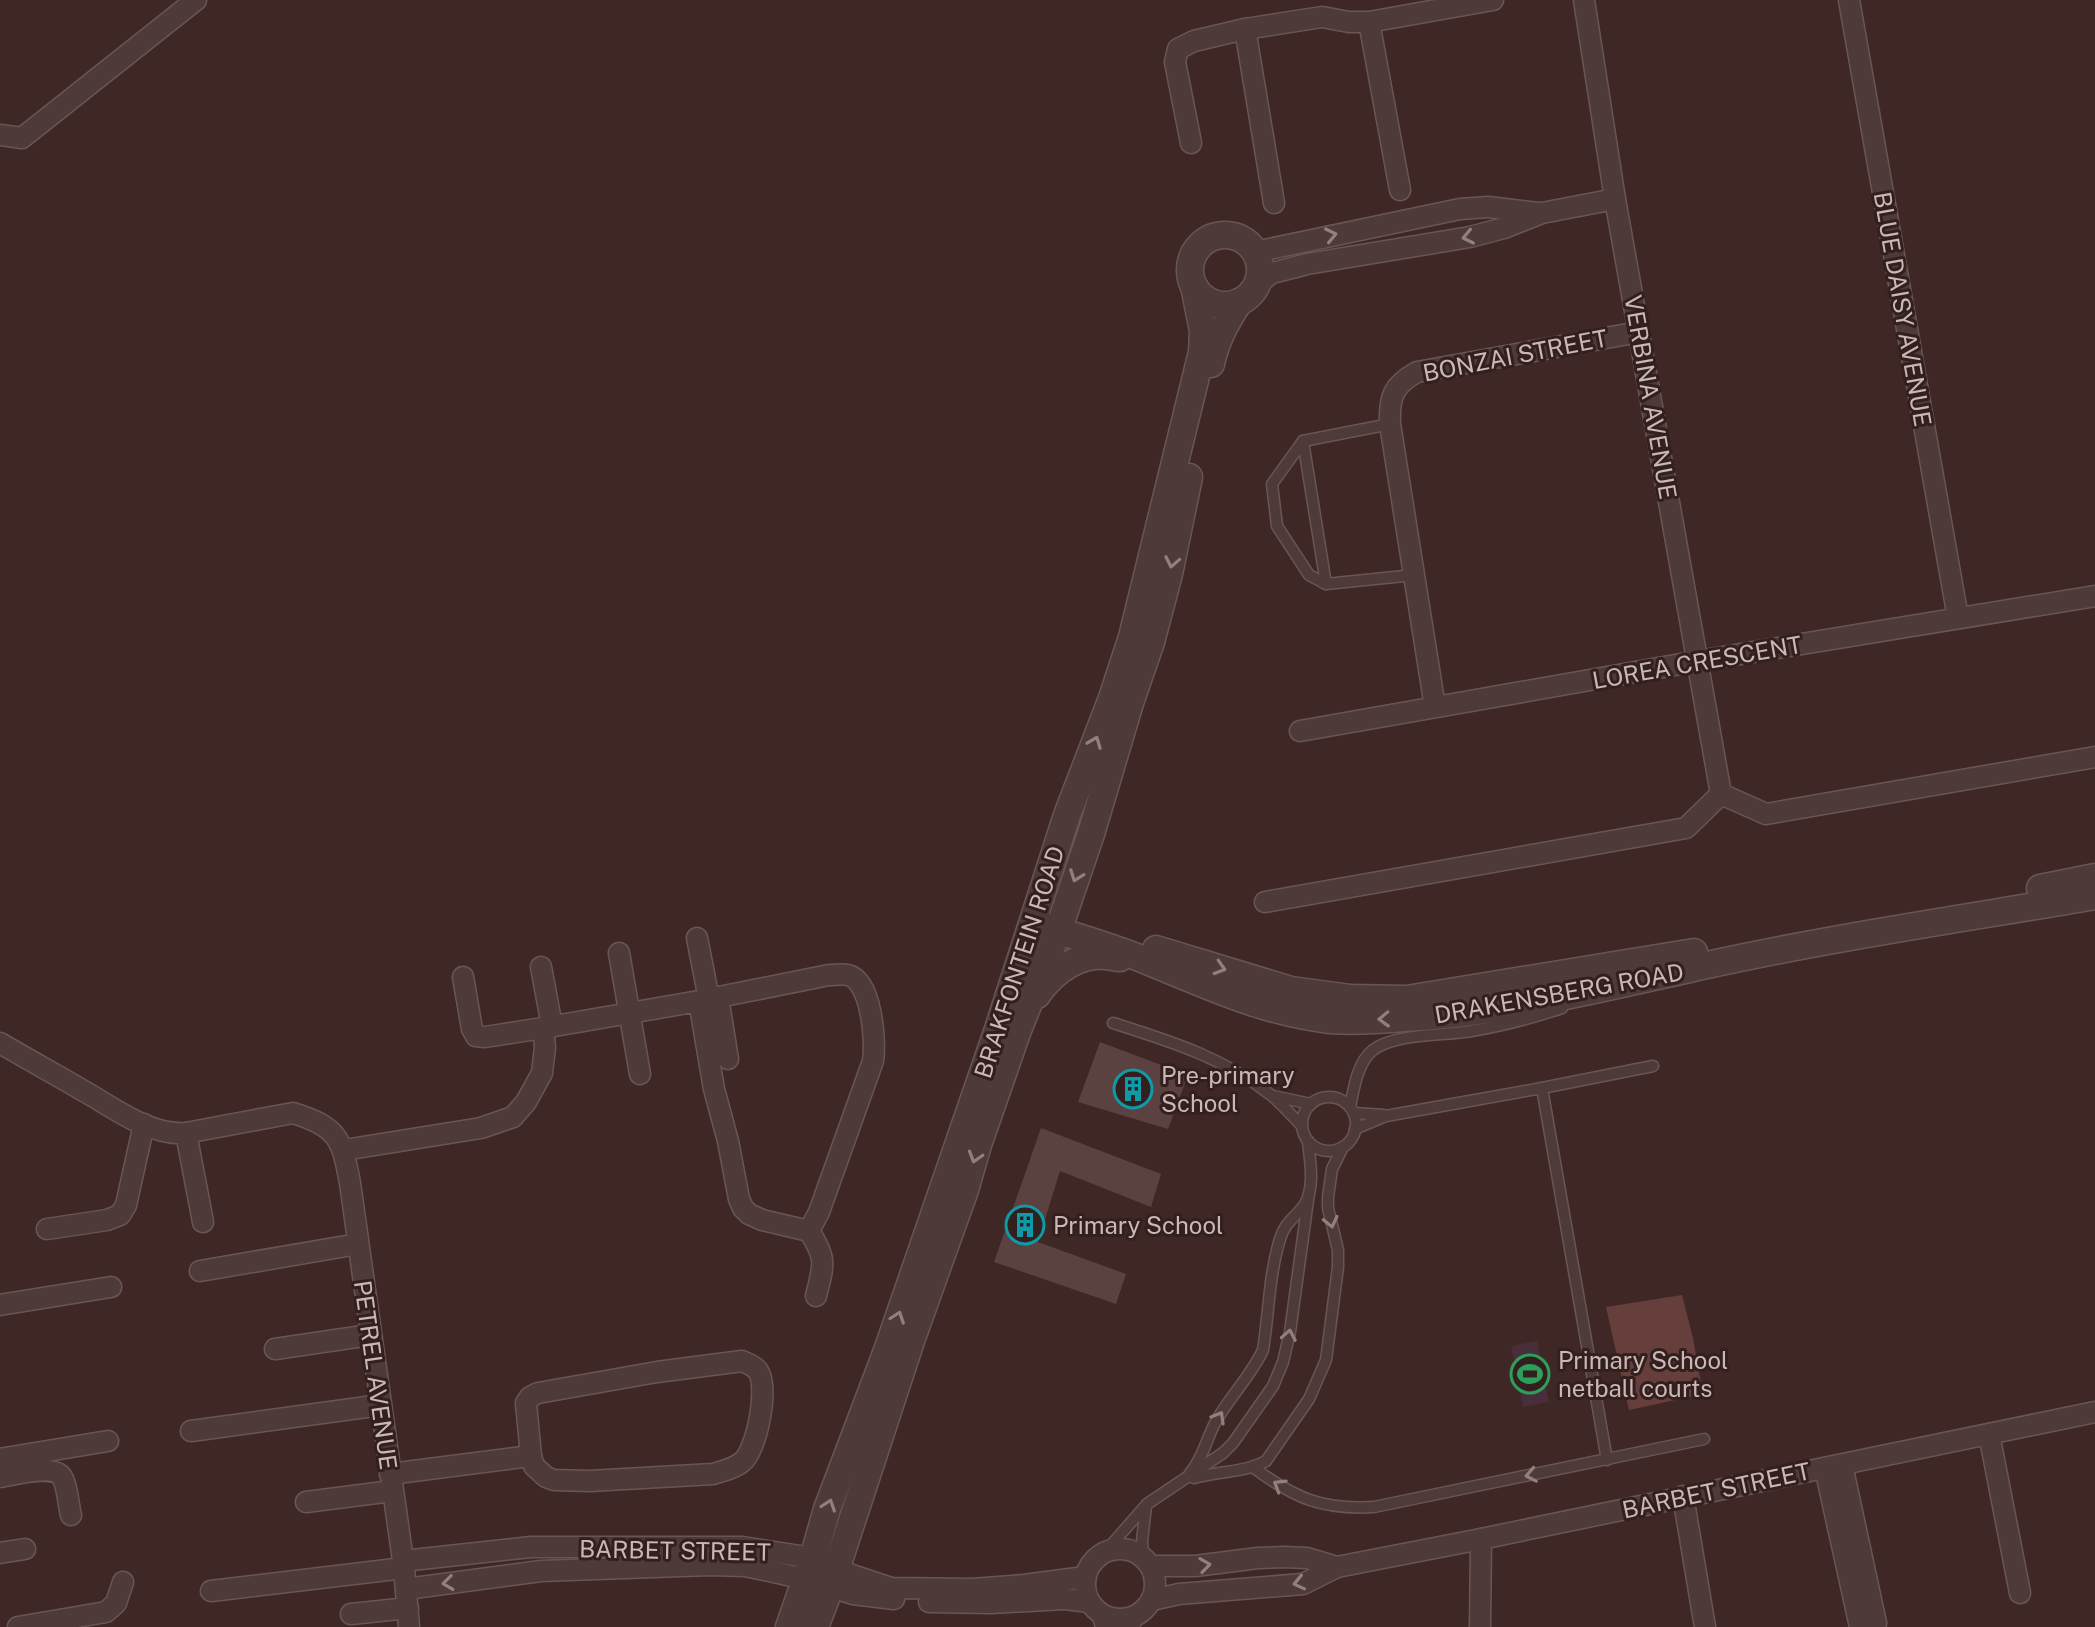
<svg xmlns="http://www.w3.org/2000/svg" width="2095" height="1627" font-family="'Public Sans',sans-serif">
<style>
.park{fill:#472e3a}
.water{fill:#663f3c}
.building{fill:#5b4240}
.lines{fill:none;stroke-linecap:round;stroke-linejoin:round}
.service-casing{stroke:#695654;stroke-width:13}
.minor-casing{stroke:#695654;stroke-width:23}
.tertiary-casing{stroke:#695654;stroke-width:29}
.service{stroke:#4e3b39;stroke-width:10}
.minor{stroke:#4e3b39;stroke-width:20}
.tertiary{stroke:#4e3b39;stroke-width:26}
.oneway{stroke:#92807d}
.labels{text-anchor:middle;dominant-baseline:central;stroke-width:6;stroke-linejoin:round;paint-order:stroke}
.street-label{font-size:24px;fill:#c9b8b5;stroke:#33201e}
.poi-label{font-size:24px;fill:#c9b8b5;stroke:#33201e;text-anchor:start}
</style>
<rect width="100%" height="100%" fill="#3e2725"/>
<polygon class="park" points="1537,1341 1549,1402 1523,1407 1511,1346"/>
<polygon class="water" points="1682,1295 1693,1338 1703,1394 1629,1410 1606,1307"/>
<g class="building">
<polygon points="1100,1042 1188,1075 1168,1129 1078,1102"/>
<polygon points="1041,1128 1161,1174 1151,1207 1060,1171 1038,1242 1126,1274 1116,1304 994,1262"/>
</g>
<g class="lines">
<defs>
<g id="service">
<polyline points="1390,424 1303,441 1272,484 1277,526 1309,575 1326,584 1414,575"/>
<polyline points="1303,441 1326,584"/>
<path d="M1113,1023C1172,1042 1220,1056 1271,1095C1282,1104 1292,1116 1302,1126"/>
<polyline points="1542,1088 1607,1460"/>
<polyline points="1273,1096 1311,1104"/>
<circle cx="1329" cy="1124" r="27"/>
<path d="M1350,1107C1354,1088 1357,1063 1373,1050C1395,1033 1443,1036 1471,1031C1502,1026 1532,1018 1562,1008"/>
<polyline points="1354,1113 1384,1115"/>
<polyline points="1355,1129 1386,1116 1542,1088 1653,1066"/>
<path d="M1254,1468C1295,1498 1321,1510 1374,1507L1704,1439"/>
<path d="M1190,1473C1203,1458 1206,1440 1215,1423C1229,1397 1251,1376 1263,1350C1269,1313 1269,1274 1280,1239C1284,1223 1297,1216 1305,1204C1315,1187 1310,1160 1308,1142"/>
<path d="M1194,1478C1218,1471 1244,1473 1266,1461L1309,1399L1326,1360L1338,1267V1250L1328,1208V1197L1332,1169L1343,1147"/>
<polyline points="1105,1552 1147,1504 1223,1453 1233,1443 1273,1386 1283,1362 1290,1332 1309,1193"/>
<polyline points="1143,1557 1142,1541 1146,1506"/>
<polyline points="1096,1611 1101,1627"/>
<polyline points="1134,1627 1139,1614"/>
</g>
<g id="minor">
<polyline points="1584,0 1615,199 1721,794"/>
<polyline points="1849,0 1958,618"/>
<polyline points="1369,22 1400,190"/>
<polyline points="1245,29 1274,203"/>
<polyline points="0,135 22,138 196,0"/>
<polyline points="1191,143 1175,62 1178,49 1194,41 1245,29 1322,17 1349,22 1369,22 1493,0"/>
<polyline points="1255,252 1460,209 1488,207 1538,213"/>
<polyline points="1257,284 1272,273 1307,264 1470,237 1504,228 1542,213 1615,199"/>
<path d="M1435,707L1390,424C1389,397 1393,385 1417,372L1639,332"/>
<polyline points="1300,731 1698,661 2095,596"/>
<polyline points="1721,794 1766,814 2095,757"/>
<polyline points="1265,902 1686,828 1721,794"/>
<polyline points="697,938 709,999"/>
<polyline points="619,953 640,1074"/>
<polyline points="541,967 552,1026"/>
<polyline points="463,977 472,1029 476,1036 485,1037 543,1028"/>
<polyline points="718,997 728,1059"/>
<path d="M0,1043C27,1059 55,1074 82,1090C113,1107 149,1136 186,1133L293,1113C339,1127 342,1140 350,1183L404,1568L409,1627"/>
<polyline points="186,1133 203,1222"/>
<path d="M344,1150L481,1128L513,1117L526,1102L542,1073L545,1047L543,1028L699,1001L829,975C835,975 843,974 848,975C872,981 876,1042 873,1061L819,1212L809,1231L762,1220L749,1214L743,1208L739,1199L728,1141L714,1089L699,1001"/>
<polyline points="47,1229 107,1220 120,1215 126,1205 144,1124"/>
<path d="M809,1231C827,1259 824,1264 816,1296"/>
<polyline points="200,1271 358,1244"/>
<polyline points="0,1305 111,1287"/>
<polyline points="275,1349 370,1335"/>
<path d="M742,1361C748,1364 754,1365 758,1371C769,1388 757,1450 742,1462C734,1469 722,1471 713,1474L590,1481L554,1480L546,1477L534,1466L531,1456L526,1403L530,1397L538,1393L657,1372Z"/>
<polyline points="191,1431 381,1405"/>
<polyline points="1989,1434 2020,1593"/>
<polyline points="0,1459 108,1441"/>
<polyline points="1842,1465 1876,1623"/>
<polyline points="1825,1468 1860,1627"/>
<polyline points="390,1474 531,1456"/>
<path d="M0,1477C13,1475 54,1464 62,1477C68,1487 68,1504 71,1515"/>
<polyline points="1683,1496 1705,1627"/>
<polyline points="306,1502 392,1491"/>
<circle cx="1120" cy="1584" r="35"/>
<polyline points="0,1553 25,1549"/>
<polyline points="403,1561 531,1547 742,1547 813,1558 852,1575 891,1588 972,1589 1024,1585 1085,1577"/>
<polyline points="1151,1566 1195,1566 1258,1558 1285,1557 1307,1558 1337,1567"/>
<polyline points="406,1589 541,1571 710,1565 745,1566 769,1571 805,1579 853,1594 894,1599"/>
<polyline points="211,1591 404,1568"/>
<polyline points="1152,1600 1179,1594 1303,1584 1337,1567 1481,1539 2095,1412"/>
<polyline points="929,1602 991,1603 1065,1599 1089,1602"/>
<polyline points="351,1614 408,1608"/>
<polyline points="18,1627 106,1612 116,1603 123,1582"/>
<polyline points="1480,1627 1481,1539"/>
</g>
<g id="tertiary">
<circle cx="1225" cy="270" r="35"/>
<path d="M1211,364C1216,340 1226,322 1239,302"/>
<polyline points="2040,888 2095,877"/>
<path d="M1043,926C1078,937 1113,947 1147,961C1209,986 1262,1012 1330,1020C1354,1022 1380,1020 1403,1018C1506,1013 1607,987 1707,965C1835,937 1966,918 2095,896"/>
<polyline points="1156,949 1291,990 1350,998 1407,999 1694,952"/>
<path d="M1037,995C1050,976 1070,959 1094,956C1102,955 1112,957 1120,958"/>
<polyline points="789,1627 813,1558 827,1509 888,1348 998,1029 1067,815 1112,698 1132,637 1202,352 1203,331 1194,286"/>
<polyline points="815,1627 830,1588 912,1338 965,1190 978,1145 1018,1030 1058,931 1091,834 1130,703 1151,642 1169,574 1189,477"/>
</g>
</defs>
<use href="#service" class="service-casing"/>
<use href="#minor" class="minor-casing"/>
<use href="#tertiary" class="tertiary-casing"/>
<use href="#service" class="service"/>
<use href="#minor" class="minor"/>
<use href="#tertiary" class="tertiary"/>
</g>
<defs><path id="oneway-chevron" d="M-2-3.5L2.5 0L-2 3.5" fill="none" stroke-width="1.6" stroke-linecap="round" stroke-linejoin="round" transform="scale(2)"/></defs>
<g class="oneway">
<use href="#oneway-chevron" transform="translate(1331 235) rotate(-12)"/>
<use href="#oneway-chevron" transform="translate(1468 237) rotate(168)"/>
<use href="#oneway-chevron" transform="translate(1172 562) rotate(101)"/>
<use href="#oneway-chevron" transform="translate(1095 742) rotate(-69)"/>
<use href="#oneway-chevron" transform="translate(1076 876) rotate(110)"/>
<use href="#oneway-chevron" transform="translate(1220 968) rotate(17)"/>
<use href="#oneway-chevron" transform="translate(1384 1019) rotate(178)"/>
<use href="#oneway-chevron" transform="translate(975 1157) rotate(107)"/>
<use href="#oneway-chevron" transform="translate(1331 1222) rotate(77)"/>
<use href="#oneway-chevron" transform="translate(898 1317) rotate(-71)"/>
<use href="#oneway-chevron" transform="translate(1289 1335) rotate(-79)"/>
<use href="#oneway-chevron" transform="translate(1219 1417) rotate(-60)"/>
<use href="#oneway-chevron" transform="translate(1531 1475) rotate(169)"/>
<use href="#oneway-chevron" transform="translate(1279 1485) rotate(-148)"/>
<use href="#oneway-chevron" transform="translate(829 1505) rotate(-71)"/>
<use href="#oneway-chevron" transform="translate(1205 1565) rotate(-8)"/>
<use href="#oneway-chevron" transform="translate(448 1583) rotate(173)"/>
<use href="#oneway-chevron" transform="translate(1299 1583) rotate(167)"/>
</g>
<defs>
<symbol id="building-ring" viewBox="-11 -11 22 22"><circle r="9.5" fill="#33201e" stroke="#0f9aa8" stroke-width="1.5"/><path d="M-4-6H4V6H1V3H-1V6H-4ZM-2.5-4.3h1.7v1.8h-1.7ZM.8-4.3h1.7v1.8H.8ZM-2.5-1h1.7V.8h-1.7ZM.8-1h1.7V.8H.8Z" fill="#0f9aa8"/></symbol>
<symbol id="stadium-ring" viewBox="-11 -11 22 22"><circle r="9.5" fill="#33201e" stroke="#2e9e5b" stroke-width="1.5"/><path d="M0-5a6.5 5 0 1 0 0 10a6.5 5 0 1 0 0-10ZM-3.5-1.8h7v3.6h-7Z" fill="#2e9e5b"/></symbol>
</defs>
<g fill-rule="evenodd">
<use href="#building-ring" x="1111" y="1067" width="44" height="44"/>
<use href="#building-ring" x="1003" y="1203" width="44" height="44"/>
<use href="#stadium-ring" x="1508" y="1352" width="44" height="44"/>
</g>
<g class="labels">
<g class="street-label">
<text transform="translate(1903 309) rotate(80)">BLUE DAISY AVENUE</text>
<text transform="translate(1515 355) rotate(-11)">BONZAI STREET</text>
<text transform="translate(1651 397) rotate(80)">VERBINA AVENUE</text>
<text transform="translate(1697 662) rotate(-10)">LOREA CRESCENT</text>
<text transform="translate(1019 962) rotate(-72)">BRAKFONTEIN ROAD</text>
<text transform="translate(1559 993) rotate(-10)">DRAKENSBERG ROAD</text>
<text transform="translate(376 1375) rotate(82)">PETREL AVENUE</text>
<text transform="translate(1716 1490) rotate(-12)">BARBET STREET</text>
<text transform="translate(675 1550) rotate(1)">BARBET STREET</text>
</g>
<g class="poi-label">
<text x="1161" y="1075">Pre-primary<tspan x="1161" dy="28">School</tspan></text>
<text x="1053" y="1225">Primary School</text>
<text x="1558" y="1360">Primary School<tspan x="1558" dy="28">netball courts</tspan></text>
</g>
</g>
</svg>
